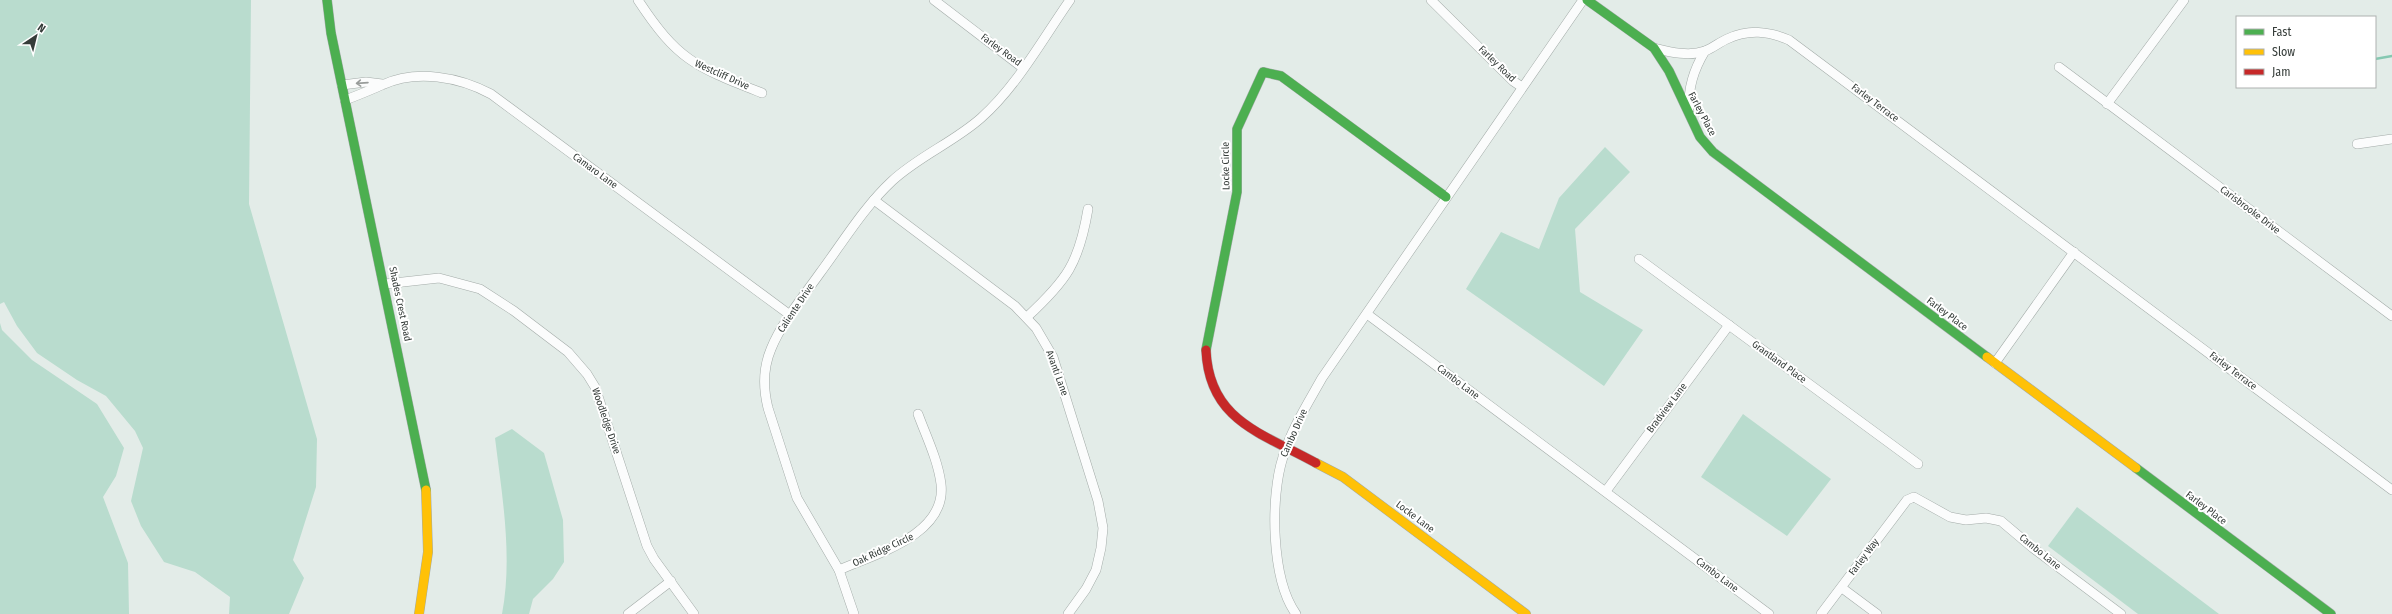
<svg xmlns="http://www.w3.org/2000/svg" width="2392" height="614" font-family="'Fira Sans Condensed',sans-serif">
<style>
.green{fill:#b9dcce}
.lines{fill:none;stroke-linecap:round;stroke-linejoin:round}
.stream{stroke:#85c8b1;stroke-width:2.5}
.street-casing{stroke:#a3aba8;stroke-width:10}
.fast-casing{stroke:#a3aba8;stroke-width:10}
.slow-casing{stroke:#a3aba8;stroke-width:10}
.jam-casing{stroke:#a3aba8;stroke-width:10}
.street{stroke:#fbfcfc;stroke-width:9}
.fast{stroke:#4caf50;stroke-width:9}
.slow{stroke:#ffc107;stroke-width:9}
.jam{stroke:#c62828;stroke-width:9}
.oneway{stroke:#989c9a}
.labels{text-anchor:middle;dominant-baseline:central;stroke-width:4;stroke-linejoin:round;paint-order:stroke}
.street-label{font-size:10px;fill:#353c39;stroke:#fff}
</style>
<rect width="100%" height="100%" fill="#e3ece8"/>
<g class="green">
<polygon points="0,0 251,0 249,204 317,439 316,487 293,560 304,578 289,614 229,614 230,597 195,572 164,562 141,526 131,501 143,448 135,431 106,396 77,380 37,353 17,326 4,302 0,304"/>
<polygon points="1605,147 1630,172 1575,229 1580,292 1643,330 1604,386 1466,289 1501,232 1539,249 1559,198"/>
<polygon points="0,323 2,330 32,360 97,404 124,448 116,476 103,497 128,563 129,614 0,614"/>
<polygon points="1743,414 1831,479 1787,536 1701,477"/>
<path d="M512,429L544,453L563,520L564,562L553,579L533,599L529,614H502C513,557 502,495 495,438Z"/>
<polygon points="2077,507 2219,614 2138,614 2048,546"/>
</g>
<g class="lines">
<polyline class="stream" points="2375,59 2392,56"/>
<defs>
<g id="street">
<path d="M638,0C678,61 696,67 762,93"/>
<polyline points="934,0 1023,68"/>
<polyline points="1431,0 1513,81 1522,87"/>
<path d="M1654,48C1670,52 1689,57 1705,51C1713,48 1720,42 1727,39C1749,29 1768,31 1789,40L2392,490"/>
<polyline points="2059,67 2392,316"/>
<polyline points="342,85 366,82 382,84"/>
<path d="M345,100C359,95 368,91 382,85C417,69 459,77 491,94L790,315"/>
<polyline points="2107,104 2184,0"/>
<path d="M1689,108C1688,87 1694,69 1705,51"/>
<polyline points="2357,144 2392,139"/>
<polyline points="874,200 1015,306 1036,328 1053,357 1098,501 1103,528 1101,548 1096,570 1086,589 1068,614"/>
<polyline points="1639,259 1918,464"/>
<polyline points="385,284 439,278 480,289 514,311 568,352 587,374 595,387 647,546 654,559 694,614"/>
<polyline points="1367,314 1769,614"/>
<path d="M1027,317C1067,280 1079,263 1088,209"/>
<polyline points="1995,363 2074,252"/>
<polyline points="1606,491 1729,325"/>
<path d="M839,570C875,554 947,535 941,484C938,460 926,436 918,414"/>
<polyline points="1842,588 1877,614"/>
<polyline points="628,614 671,581"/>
<path d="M854,614L839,570L797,498L768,408C763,388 763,368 771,349C782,322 803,297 820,273C843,242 864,207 892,181C919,156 954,142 981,118C1017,86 1042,40 1070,0"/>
<path d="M1296,614C1271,579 1270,497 1283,457C1291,430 1308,403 1322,378L1583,0"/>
<polyline points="1821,614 1907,500 1914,497 1950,517 1966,520 1986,518 2001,521 2033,548 2121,614"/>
</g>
<g id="fast">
<polyline points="327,0 331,33 426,490"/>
<polyline points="1587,0 1654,48 1669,71 1700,137 1713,152 1987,357"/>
<polyline points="1206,350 1237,192 1237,129 1263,72 1281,76 1446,197"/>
<polyline points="2136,468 2331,614"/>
</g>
<g id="slow">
<polyline points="1987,357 2136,468"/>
<polyline points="1316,463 1343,477 1526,614"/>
<polyline points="419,614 428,552 426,490"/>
</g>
<path id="jam" d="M1206,350C1209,421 1262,433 1316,463"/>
</defs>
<use href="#street" class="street-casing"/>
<use href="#fast" class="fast-casing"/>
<use href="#slow" class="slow-casing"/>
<use href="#jam" class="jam-casing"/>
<use href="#street" class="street"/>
<use href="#fast" class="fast"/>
<use href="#slow" class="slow"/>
<use href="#jam" class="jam"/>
</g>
<defs><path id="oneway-shaft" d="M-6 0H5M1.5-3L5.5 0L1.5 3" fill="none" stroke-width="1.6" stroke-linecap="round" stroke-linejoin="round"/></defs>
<use class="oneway" href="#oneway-shaft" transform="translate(362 83) rotate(176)"/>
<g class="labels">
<g class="street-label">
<text transform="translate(1001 50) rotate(36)">Farley Road</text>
<text transform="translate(1497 64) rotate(44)">Farley Road</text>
<text transform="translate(722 75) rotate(24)">Westcliff Drive</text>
<text transform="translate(1875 103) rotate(37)">Farley Terrace</text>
<text transform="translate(1702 114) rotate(62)">Farley Place</text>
<text transform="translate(1226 166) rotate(-91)">Locke Circle</text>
<text transform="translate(595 171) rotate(36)">Camaro Lane</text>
<text transform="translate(2250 210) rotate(37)">Carisbrooke Drive</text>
<text transform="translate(400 304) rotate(78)">Shades Crest Road</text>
<text transform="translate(796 308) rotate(-56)">Caliente Drive</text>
<text transform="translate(1947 314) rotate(37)">Farley Place</text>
<text transform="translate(1779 362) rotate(36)">Grantland Place</text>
<text transform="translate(2233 371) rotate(37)">Farley Terrace</text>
<text transform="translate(1057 373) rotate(70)">Avanti Lane</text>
<text transform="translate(1458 382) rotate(37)">Cambo Lane</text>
<text transform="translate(1667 408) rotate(-53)">Bradview Lane</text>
<text transform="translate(606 421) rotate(71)">Woodledge Drive</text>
<text transform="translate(1294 433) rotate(-66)">Cambo Drive</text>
<text transform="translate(2206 508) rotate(37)">Farley Place</text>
<text transform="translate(1415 517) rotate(37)">Locke Lane</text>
<text transform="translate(883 550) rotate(-25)">Oak Ridge Circle</text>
<text transform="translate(2040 552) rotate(39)">Cambo Lane</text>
<text transform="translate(1864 557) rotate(-53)">Farley Way</text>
<text transform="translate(1717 575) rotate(37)">Cambo Lane</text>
</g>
</g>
<rect x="2236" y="16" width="140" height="72" fill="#ffffff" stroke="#aeb1b0"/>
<rect x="2244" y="29" width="20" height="6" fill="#4caf50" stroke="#aeb1b0"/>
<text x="2272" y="36" font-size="12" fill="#353c39">Fast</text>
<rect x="2244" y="49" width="20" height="6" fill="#ffc107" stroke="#aeb1b0"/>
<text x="2272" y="56" font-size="12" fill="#353c39">Slow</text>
<rect x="2244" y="69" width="20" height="6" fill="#c62828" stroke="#aeb1b0"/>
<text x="2272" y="76" font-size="12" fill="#353c39">Jam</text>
<g transform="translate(36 36) rotate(35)" stroke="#ffffff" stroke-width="3" paint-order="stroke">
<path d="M0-3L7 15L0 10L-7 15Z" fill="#353c39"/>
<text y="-6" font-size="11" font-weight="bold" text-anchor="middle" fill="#353c39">N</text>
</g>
</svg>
